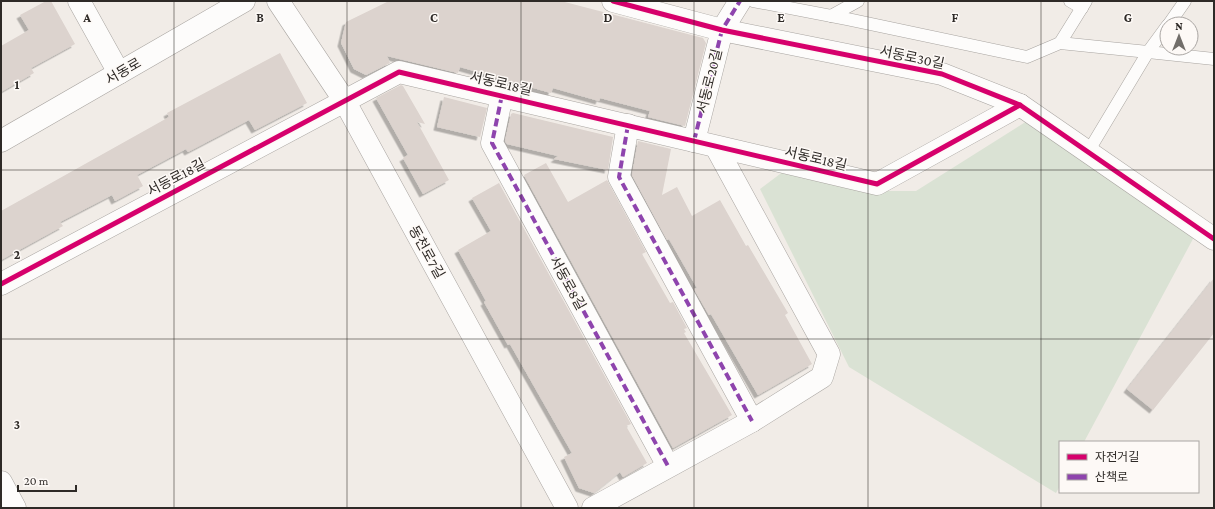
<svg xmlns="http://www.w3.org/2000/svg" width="1215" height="509" font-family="'Crimson Pro','Noto Sans KR',serif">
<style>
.green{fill:#dae2d4}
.building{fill:#dcd3ce;filter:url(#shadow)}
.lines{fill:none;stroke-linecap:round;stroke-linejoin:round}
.service-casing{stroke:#a8a4a0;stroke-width:13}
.minor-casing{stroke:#a8a4a0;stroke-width:23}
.tertiary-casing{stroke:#a8a4a0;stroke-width:23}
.service{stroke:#fdfcfb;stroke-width:12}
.minor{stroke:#fdfcfb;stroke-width:22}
.tertiary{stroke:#fdfcfb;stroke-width:22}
.quiet{stroke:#8e44ad;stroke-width:4;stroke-dasharray:8 4;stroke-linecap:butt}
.cycleway-casing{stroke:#fdf9f6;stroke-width:8}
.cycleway{stroke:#d6006c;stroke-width:5}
.grid{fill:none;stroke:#2e2a27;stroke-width:1;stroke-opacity:0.55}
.labels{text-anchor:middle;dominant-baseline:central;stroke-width:3;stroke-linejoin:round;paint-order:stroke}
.street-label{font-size:14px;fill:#2e2a27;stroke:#fdf9f6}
.grid-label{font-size:13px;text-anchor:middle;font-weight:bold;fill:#2e2a27;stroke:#fdf9f6;stroke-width:3;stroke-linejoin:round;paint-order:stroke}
</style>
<defs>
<filter id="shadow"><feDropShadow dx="-3.5" dy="3.5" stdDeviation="0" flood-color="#0004"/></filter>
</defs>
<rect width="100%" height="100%" fill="#f1ece7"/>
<polygon class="green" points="1027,121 1194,237 1084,442 1060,442 1060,486 1056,493 849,367 760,189 788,168 875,191 916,191"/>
<g class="building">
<polygon points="46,1 51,1 75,44 31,68 34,73 1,92 1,46 29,30 20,15"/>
<polygon points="389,1 561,1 703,38 706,43 685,126 648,117 650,111 600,98 599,101 553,88 551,93 460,67 458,73 387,56 390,63 366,75 354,69 341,43 346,22"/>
<polygon points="280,53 307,103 255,130 249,120 188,152 186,149 137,175 143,186 115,201 112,195 60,222 63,226 1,260 1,211 169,117 167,113"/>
<polygon points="401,85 403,86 425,124 417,122 449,180 423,194 403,158 408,155 376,98"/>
<polygon points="444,97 487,108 480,137 437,127"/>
<polygon points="513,113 613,137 608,170 554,159 558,156 507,144 505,141 511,114"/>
<polygon points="638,141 671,149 662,195 677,187 692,216 720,200 746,246 748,245 788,313 785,315 812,364 758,395 711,314 709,315 694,289 697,288 669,239 667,240 632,175"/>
<polygon points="546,163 568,202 607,180 646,252 642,254 670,303 673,302 687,328 684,329 686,332 684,333 732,415 673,448 524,175"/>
<polygon points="499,183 631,424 626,426 647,463 623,477 620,472 594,493 579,488 564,457 572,453 510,344 508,345 484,302 486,301 458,250 491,231 472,198"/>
<polygon points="1214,278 1214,333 1153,410 1127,389"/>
</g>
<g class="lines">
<defs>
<g id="service">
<polyline points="753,1 847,19 1027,57 1060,43 1148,52 1167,26"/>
<polyline points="1070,1 1082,8"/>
<polyline points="831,16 858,1"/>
<polyline points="1169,24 1185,1"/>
<polyline points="1060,43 1086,1"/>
<polyline points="1088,152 1148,52 1214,59"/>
</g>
<g id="minor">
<polyline points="278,1 344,100 567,508"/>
<polyline points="613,1 722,30 942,74 1020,105 1214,239"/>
<polyline points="502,95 492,143 668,466"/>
<polyline points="628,125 619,177 752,421"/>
<polyline points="694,141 722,30 740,1"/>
<polyline points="1,284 399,72 877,184 1020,105"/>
<polyline points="1,482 15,508"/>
<polyline points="593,508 752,421 822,377 829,354 716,147"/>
</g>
<g id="tertiary">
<polyline points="79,1 119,73"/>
<polyline points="1,141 244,1"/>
</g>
</defs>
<use href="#service" class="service-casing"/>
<use href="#minor" class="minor-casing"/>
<use href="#tertiary" class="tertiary-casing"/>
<use href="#service" class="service"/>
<use href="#minor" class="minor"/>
<use href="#tertiary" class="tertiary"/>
<g class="quiet">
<polyline points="502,95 492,143 668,466"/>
<polyline points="628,125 619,177 752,421"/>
<polyline points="694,141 722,30 740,1"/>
</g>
<defs>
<g id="cycleway">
<polyline points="613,1 722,30 942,74 1020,105 1214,239"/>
<polyline points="1,284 399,72 877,184 1020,105"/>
</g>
</defs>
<use href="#cycleway" class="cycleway-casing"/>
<use href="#cycleway" class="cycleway"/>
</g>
<path class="grid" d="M174,1V508M347,1V508M521,1V508M694,1V508M868,1V508M1041,1V508M1,170H1214M1,339H1214"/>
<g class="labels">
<g class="street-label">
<text transform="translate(912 57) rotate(12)">서동로30길</text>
<text transform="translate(123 71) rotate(-30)">서동로</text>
<text transform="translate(709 81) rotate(-76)">서동로20길</text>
<text transform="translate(501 83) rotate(13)">서동로18길</text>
<text transform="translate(816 158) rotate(13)">서동로18길</text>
<text transform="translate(176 177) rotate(-28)">서동로18길</text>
<text transform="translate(427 252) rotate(61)">동천로7길</text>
<text transform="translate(568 283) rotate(61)">서동로8길</text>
</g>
</g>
<g class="grid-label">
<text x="87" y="22">A</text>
<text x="260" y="22">B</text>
<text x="434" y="22">C</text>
<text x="608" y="22">D</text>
<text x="781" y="22">E</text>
<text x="955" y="22">F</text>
<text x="1128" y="22">G</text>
<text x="17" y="89">1</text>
<text x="17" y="259">2</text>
<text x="17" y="429">3</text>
</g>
<rect width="1215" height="509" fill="none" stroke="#2e2a27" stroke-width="4"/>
<rect x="1059" y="441" width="140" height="52" fill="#fdf9f6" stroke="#aaa6a3"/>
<rect x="1067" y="454" width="20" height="6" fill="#d6006c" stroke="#aaa6a3"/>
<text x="1095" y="461" font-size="12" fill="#2e2a27">자전거길</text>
<rect x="1067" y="474" width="20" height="6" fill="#8e44ad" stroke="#aaa6a3"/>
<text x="1095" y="481" font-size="12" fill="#2e2a27">산책로</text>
<g transform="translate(1179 36)"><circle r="19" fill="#fdf9f6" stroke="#aaa6a3"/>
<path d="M0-3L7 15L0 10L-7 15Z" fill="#726e6a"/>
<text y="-6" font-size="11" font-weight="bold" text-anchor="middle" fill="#2e2a27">N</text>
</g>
<path d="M18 485v6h58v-6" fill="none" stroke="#2e2a27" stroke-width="2"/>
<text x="24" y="485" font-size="12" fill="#2e2a27" stroke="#fdf9f6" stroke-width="3" paint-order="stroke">20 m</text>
</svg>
